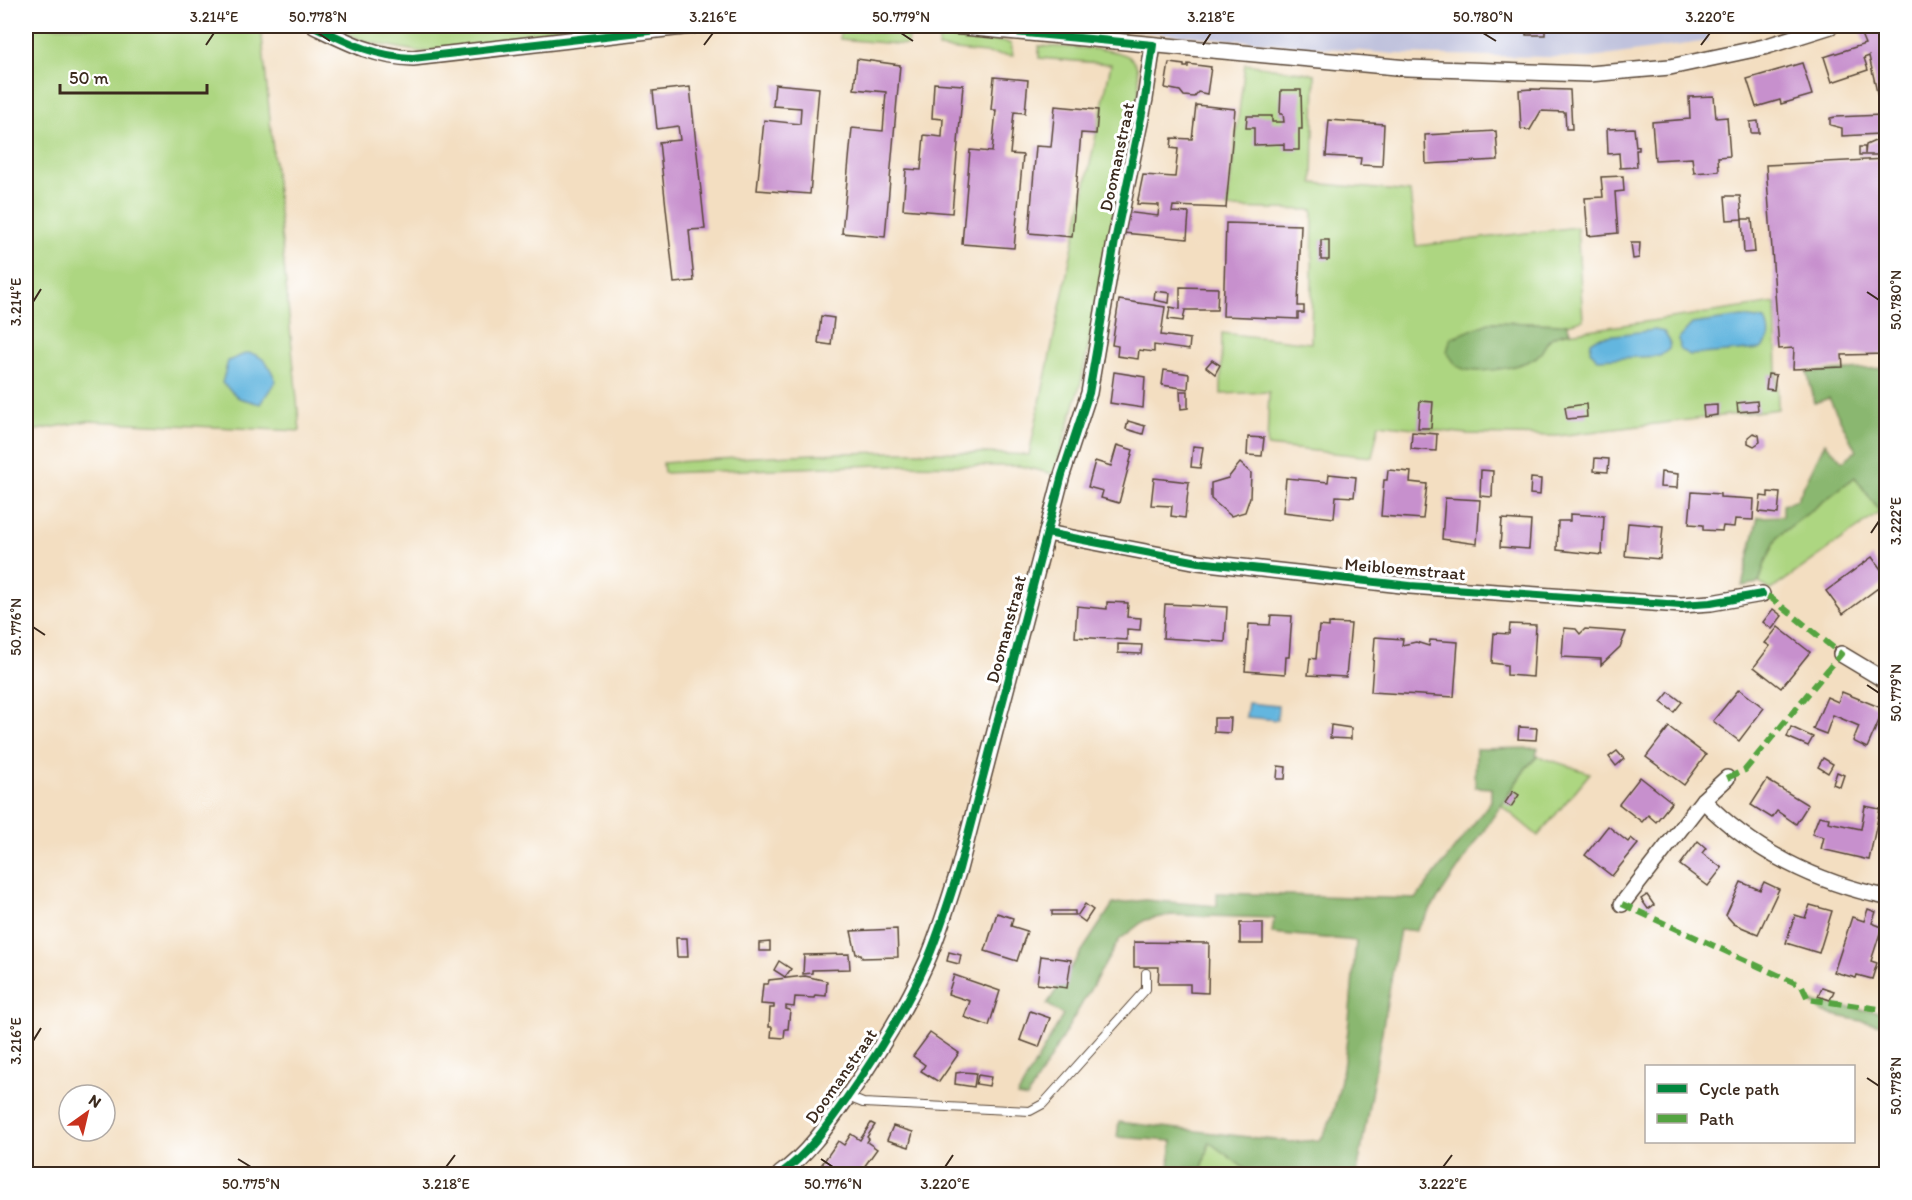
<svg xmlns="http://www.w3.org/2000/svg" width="1912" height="1200" font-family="Itim,sans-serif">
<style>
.industrial{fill:#c0c2dd}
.green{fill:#add681;stroke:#748050;stroke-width:1.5}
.forest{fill:#8ab76f;stroke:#627046;stroke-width:1.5}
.water{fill:#64b6df;stroke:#50707e;stroke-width:1.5}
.building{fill:#c790cd}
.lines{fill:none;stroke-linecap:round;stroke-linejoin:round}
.lane-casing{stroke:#574536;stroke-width:10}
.street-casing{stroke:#574536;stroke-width:18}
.lane{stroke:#fff;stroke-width:8}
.street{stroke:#fff;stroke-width:15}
.quiet{stroke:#54a441;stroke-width:6;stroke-dasharray:12 6;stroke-linecap:butt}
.cycleway-casing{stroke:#fff;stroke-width:11}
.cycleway{stroke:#00873e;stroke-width:8}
.ticks{fill:none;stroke:#3b2a1e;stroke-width:2}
.labels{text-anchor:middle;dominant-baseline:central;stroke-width:6;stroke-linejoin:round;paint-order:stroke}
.street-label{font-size:18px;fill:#3b2a1e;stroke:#fff}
.neatline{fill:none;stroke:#3b2a1e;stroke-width:2}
.ticks-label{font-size:15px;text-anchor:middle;fill:#3b2a1e}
</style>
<rect width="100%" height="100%" fill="#fff"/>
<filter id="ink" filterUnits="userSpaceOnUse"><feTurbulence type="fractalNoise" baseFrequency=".0167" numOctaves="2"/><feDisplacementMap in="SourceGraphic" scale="12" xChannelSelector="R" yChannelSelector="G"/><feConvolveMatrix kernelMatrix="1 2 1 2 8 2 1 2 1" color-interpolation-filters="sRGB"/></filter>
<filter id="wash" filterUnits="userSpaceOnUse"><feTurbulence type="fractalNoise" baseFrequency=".008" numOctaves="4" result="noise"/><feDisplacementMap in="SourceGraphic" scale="24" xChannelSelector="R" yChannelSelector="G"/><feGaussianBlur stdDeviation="1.35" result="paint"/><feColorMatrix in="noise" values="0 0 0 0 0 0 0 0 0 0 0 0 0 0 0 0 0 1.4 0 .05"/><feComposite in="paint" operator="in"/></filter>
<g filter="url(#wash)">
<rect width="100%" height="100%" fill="#f3dec1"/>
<polygon class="industrial" points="1101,26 1705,26 1708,41 1591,58 1395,54 1112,29"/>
<g class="green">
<polygon points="26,26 200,28 261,26 300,431 87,421 26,432"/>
<polygon points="331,26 619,26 421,52 366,42"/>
<polygon points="840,28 904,34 908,35 907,45 840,39"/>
<polygon points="942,37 1006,42 1011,44 1013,56 938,48 939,39"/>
<path d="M1039,46C1060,48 1120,46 1133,60C1140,68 1139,82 1139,93L1081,382L1054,474L1021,466L881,465L664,473L663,463C785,454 907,448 1029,455L1111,64L1039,58Z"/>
<polygon points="1245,64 1315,74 1313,183 1410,192 1416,246 1577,227 1583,320 1567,324 1491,322 1541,352 1546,340 1554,335 1775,303 1778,409 1557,436 1468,434 1379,424 1372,457 1267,446 1269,392 1221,394 1222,333 1311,343 1313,210 1227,208"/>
<polygon points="1855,477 1880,512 1771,590 1759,583 1765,563 1778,536"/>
<polygon points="1538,756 1590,773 1538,836 1501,805 1526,768"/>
<polygon points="1209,1141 1252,1174 1192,1174 1193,1168 1202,1169"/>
</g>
<g class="forest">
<path d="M1491,322L1567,324L1570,332C1537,337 1552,350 1531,360C1514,368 1485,373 1467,370C1457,369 1451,359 1447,351L1451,338Z"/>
<polygon points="1886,368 1886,507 1880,512 1855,477 1778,536 1765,563 1759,583 1742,586 1758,517 1783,516 1783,505 1797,500 1825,443 1843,461 1856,451 1829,398 1815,403 1807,372"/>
<path d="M1538,748L1536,755L1538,756L1526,768L1416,931L1400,929L1357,1174H1252L1209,1142L1202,1169L1169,1166L1172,1141L1117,1137L1119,1122L1291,1142L1320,1140C1347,1104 1351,989 1356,941L1272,933L1274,918L1171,915L1145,920L1119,940L1027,1098L1017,1096L1063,1015L1047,1004L1113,904L1145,900L1217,906V893L1416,899L1491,801V788L1475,787L1476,749Z"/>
<polygon points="1810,1002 1886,1013 1886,1026 1824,1013"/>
</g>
<g class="water">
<path d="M1742,317L1765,320C1770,332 1771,340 1761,349L1690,355L1680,350L1679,338L1692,324Z"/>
<polygon points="1655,330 1664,332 1670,342 1669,349 1660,356 1598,359 1590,351 1591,342 1599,337"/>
<path d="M247,353C264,354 270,367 276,381L260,404L239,398L222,383L228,361Z"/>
<polygon points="1248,703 1278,706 1277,720 1246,717"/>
</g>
<g id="blocks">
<g class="building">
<polygon points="1507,26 1545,26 1545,35 1526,35 1526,28"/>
<polygon points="1880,26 1886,26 1886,114 1882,115 1869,56 1864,58 1868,70 1832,82 1824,57 1865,44 1860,32"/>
<polygon points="857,59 900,65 885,237 842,233 852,128 883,131 886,92 854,89"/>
<polygon points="1169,63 1184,65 1184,67 1188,67 1188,64 1211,67 1207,94 1198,92 1194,97 1184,96 1180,91 1165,88"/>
<polygon points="1802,63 1812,95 1781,104 1780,100 1756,107 1747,79"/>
<polygon points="994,77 1028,80 1025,113 1014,112 1010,154 1023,155 1014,248 962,244 970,150 992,152 996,110 991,110"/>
<polygon points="934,83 963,85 952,213 903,209 906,169 921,170 924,135 942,137 943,119 932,118"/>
<polygon points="775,84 819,88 810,194 757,190 764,120 800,124 801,108 773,106"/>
<polygon points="690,87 705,229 689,230 694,281 674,283 659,142 680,140 678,126 657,129 653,91"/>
<polygon points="1531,89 1570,90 1572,129 1566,129 1565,112 1541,111 1530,130 1521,129 1519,90"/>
<polygon points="1281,90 1301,90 1302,129 1299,129 1299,150 1284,150 1284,144 1254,145 1254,128 1246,128 1247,116 1272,116 1272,122 1284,122 1283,114 1280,114"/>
<polygon points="1714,96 1716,118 1727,117 1730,156 1718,157 1719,171 1694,173 1692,158 1655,160 1652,122 1690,119 1689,97"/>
<polygon points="1196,105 1235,109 1226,208 1173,206 1172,212 1189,213 1187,239 1123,233 1125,212 1158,216 1159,205 1137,204 1143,175 1175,177 1178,149 1171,148 1172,138 1192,139"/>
<polygon points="1055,106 1098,110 1096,134 1081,133 1072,237 1029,233 1036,146 1051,147"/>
<polygon points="1882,115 1883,120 1886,119 1886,131 1879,134 1842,136 1842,128 1830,125 1830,118 1835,117"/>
<polygon points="1329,120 1384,124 1382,166 1360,165 1361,158 1326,156"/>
<polygon points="1758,121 1759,133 1751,133 1750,122"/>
<polygon points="1634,128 1636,147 1639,146 1639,150 1636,150 1637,167 1620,168 1619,153 1608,154 1607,129"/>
<polygon points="1496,131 1498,160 1426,164 1425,135"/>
<polygon points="1886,136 1886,155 1859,155 1859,147 1865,147 1865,154 1866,145"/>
<polygon points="1886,159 1886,354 1842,355 1843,367 1793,369 1794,348 1779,349 1766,165"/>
<polygon points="1623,176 1624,191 1615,192 1618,233 1588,236 1585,198 1603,197 1601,177"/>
<polygon points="1725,196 1740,196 1742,219 1727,220"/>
<polygon points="1742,219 1752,219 1755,252 1744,253"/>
<polygon points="1226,223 1301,225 1298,306 1304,306 1304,313 1298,313 1298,319 1223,316"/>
<rect x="1321" y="240" width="8" height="20"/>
<polygon points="1631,243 1640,243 1639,258 1633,259"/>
<polygon points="1180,287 1218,288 1217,310 1185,310 1183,321 1168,319 1170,307 1180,309"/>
<polygon points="1155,291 1170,293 1169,303 1154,300"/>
<polygon points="1119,300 1165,307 1161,335 1190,339 1189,350 1154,345 1154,352 1139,350 1138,359 1117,356 1118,346 1112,345"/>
<polygon points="821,316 834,318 831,345 818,343"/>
<polygon points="1212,360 1220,365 1215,374 1206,367"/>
<polygon points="1164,370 1189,374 1188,389 1162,385"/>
<polygon points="1114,372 1145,377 1143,408 1110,403"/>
<polygon points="1768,374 1776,375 1774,390 1766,389"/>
<polygon points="1180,391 1188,391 1188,408 1181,409"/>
<polygon points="1420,401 1433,402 1431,428 1418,428"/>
<polygon points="1757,401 1758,410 1738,412 1737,403"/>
<polygon points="1586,404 1587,417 1567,419 1565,407"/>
<polygon points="1717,405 1717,415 1704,417 1703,406"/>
<polygon points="1128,421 1145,426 1143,434 1126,429"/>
<polygon points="1412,432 1437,434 1436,451 1411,449"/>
<polygon points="1753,433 1759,435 1760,442 1754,446 1748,443 1748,437"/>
<polygon points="1248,437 1264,438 1262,456 1247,455"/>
<polygon points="1117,445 1133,450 1119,503 1101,498 1103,491 1088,487 1095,461 1111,466"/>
<polygon points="1193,446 1203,447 1200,468 1191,467"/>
<polygon points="1595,458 1609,459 1608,472 1594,471"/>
<polygon points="1240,463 1251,473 1250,497 1245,512 1231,516 1211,499 1211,483 1228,478"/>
<polygon points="1388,470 1411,472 1410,482 1427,484 1423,519 1381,516 1384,480 1387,480"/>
<polygon points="1481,470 1493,471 1492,497 1480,496"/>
<polygon points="1661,472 1678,474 1677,488 1660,487"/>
<polygon points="1329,474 1356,477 1354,497 1336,496 1334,518 1283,512 1286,478 1328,482"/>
<polygon points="1154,478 1189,482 1185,518 1171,516 1172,506 1151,505"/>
<polygon points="1531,478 1541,479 1540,495 1530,494"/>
<polygon points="1692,492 1720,494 1720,497 1754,499 1753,520 1735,519 1734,527 1723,526 1722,531 1703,530 1703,525 1689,524"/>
<polygon points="1768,492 1780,493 1778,514 1759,512 1761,496 1768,497"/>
<polygon points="1445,498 1480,500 1477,544 1442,539"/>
<polygon points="1570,514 1604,516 1602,555 1557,550 1558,521 1570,521"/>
<polygon points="1502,519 1531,521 1529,549 1500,547"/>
<polygon points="1628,523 1663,526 1660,559 1625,556"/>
<polygon points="1872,557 1886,576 1886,582 1843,614 1826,591"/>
<polygon points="1107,602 1128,603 1127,617 1141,618 1140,630 1127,629 1127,640 1075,637 1077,606 1107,609"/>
<polygon points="1165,604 1227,607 1225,642 1163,638"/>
<polygon points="1773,609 1782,616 1772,629 1763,622"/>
<polygon points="1271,615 1292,616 1289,657 1286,657 1285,674 1245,671 1249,624 1270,625"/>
<polygon points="1329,623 1351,624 1346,677 1308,675 1310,658 1316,659 1319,626 1329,627"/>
<polygon points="1510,624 1536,625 1533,677 1507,675 1507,665 1492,663 1494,633 1509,634"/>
<polygon points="1778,627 1810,652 1781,688 1754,667 1770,646 1765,643"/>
<polygon points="1564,628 1576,629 1580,634 1585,629 1626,632 1620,647 1601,665 1601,659 1562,657"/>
<polygon points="1375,637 1403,639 1402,645 1416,642 1429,646 1430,640 1458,642 1454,697 1371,692"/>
<polygon points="1118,644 1142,645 1141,654 1118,653"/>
<polygon points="1739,689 1764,708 1739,741 1713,721"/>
<polygon points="1669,692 1682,702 1674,712 1661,702"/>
<polygon points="1842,692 1884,709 1867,748 1853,741 1859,726 1833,715 1826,734 1813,729 1827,697 1838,702"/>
<polygon points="1214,718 1231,718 1230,733 1214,732"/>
<polygon points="1331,725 1351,728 1351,739 1330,738"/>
<polygon points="1519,727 1537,728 1536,740 1518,739"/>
<polygon points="1669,727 1706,755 1684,785 1646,757"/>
<polygon points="1791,727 1813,737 1808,746 1787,737"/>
<polygon points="1617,751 1624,759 1616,766 1609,757"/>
<polygon points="1823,758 1833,764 1828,773 1818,767"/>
<polygon points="1278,766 1286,767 1285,779 1277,779"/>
<polygon points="1837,772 1844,775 1840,787 1833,784"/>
<polygon points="1640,777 1672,802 1656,822 1648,815 1642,822 1619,804"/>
<polygon points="1767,780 1808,805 1796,824 1777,811 1772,818 1751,805"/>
<polygon points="1513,791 1519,795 1511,807 1505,803"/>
<polygon points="1865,806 1880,809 1869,860 1821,849 1824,837 1812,834 1819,816 1829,818 1828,822 1861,829"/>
<polygon points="1608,826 1628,842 1631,838 1638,844 1612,876 1585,855"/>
<polygon points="1698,841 1706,848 1702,853 1722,868 1708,886 1680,865"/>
<polygon points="1741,882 1760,890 1764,882 1779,889 1758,934 1734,924 1726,915"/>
<polygon points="1647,895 1654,905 1648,909 1641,899"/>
<polygon points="1085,904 1093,910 1085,922 1077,916"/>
<polygon points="1810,905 1832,911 1819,953 1786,943 1795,915 1805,918"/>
<polygon points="1868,909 1876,912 1872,923 1882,927 1871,961 1877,963 1872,979 1857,975 1856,978 1834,972 1852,917 1864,921"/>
<rect x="1052" y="911" width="23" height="4"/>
<polygon points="997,913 1013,918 1011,926 1027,931 1017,961 985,951"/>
<rect x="1240" y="923" width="23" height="21"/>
<polygon points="897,929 898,957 862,958 861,954 856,954 851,931"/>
<polygon points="676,938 687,938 688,957 677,957"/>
<polygon points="770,942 770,951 759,951 759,943"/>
<polygon points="1134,942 1209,943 1208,993 1190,992 1190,984 1158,984 1159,967 1134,967"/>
<polygon points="949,952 961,955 959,964 947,961"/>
<polygon points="849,954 850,969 812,970 812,973 803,974 804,955"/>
<polygon points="1041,956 1071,960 1067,988 1037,984"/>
<polygon points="779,961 791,969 785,977 774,970"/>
<polygon points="954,975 1000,991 989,1026 964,1017 970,1001 948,994"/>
<polygon points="805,976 827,981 826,996 815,995 814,998 795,997 794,1007 786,1006 786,1009 790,1010 788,1029 785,1029 784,1038 771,1037 772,1027 769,1027 770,1008 774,1008 774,1005 761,1004 763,984 768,984 769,980"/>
<polygon points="1822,987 1834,991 1830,1000 1818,996"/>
<polygon points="1030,1011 1050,1018 1039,1047 1020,1040"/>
<polygon points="930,1033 959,1053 939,1082 921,1071 925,1065 913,1056"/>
<polygon points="963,1072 976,1073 974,1087 955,1084 956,1073"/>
<polygon points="978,1075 991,1077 989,1086 976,1084"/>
<polygon points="871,1123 875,1125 867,1137 869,1139 867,1142 877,1149 859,1174 815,1174 838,1141 844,1145 851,1134 860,1140"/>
<polygon points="893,1126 913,1132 909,1147 887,1140"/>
</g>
</g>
</g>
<g filter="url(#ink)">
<use href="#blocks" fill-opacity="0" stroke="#574536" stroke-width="1.5"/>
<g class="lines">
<defs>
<polyline id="lane" points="848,1097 863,1103 1030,1111 1043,1104 1146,989 1146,973"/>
<g id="street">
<path d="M314,26C347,42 375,57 413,58L692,26"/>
<polyline points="952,26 1407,68 1589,74 1670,67 1764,47 1831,26"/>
<polyline points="1047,533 1198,562 1306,574 1410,586 1681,605 1711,603 1762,594"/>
<polyline points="1841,654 1886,681"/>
<path d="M1703,800C1752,851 1818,883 1886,897"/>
<polyline points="1622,904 1703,800 1727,778"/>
<path d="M780,1174C807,1155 827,1126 846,1099C877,1055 905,1010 927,961C940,931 949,900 959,869L1062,475L1089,393L1115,241L1145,99L1153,45"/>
</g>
</defs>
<use href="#lane" class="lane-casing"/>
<use href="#street" class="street-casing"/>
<use href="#lane" class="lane"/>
<use href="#street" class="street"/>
<g class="quiet">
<polyline points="1727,778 1745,770 1841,654 1771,598 1762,594"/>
<polyline points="1622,904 1802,986 1808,999 1886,1010"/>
</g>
<defs>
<g id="cycleway">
<path d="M314,26C347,42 375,57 413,58L692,26"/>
<polyline points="1047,533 1198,562 1306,574 1410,586 1681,605 1711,603 1762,594"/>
<path d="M780,1174C807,1155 827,1126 846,1099C877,1055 905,1010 927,961C940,931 949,900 959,869L1062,475L1089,393L1115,241L1145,99L1153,45L952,26"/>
</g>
</defs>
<use href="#cycleway" class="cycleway-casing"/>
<use href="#cycleway" class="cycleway"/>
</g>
</g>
<path class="ticks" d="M318,33L330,41M901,33L913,41M1483,33L1496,41M206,45L214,33M704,45L713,33M1203,45L1211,33M1701,45L1710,33M1867,292L1879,300M33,302L41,289M1871,533L1879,521M33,627L45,635M1867,685L1879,693M33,1041L41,1028M1867,1078L1879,1086M238,1159L251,1167M821,1159L833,1167M446,1167L455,1155M945,1167L953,1155M1443,1167L1452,1155"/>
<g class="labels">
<g class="street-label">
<text transform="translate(1117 157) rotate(-78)">Doomanstraat</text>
<text transform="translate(1405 569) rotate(5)">Meibloemstraat</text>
<text transform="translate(1006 629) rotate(-75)">Doomanstraat</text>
<text transform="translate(841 1076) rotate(-55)">Doomanstraat</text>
</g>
</g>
<rect width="1912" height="1200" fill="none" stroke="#fff" stroke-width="66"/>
<rect x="1645" y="1065" width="210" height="78" fill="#ffffff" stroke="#b1aaa5" stroke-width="1.5"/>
<rect x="1657" y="1084" width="30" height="9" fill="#00873e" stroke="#b1aaa5" stroke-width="1.5"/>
<text x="1699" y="1095" font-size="18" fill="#3b2a1e">Cycle path</text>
<rect x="1657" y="1114" width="30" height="9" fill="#54a441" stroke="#b1aaa5" stroke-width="1.5"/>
<text x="1699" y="1125" font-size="18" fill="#3b2a1e">Path</text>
<g transform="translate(87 1113) rotate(34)"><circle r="28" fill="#ffffff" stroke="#b1aaa5" stroke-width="1.5"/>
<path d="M0-4.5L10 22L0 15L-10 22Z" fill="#c8321e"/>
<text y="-9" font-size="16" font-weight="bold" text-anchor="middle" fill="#3b2a1e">N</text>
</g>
<path d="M60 84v9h147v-9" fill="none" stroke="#3b2a1e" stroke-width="3"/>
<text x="69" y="84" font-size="18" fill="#3b2a1e" stroke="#ffffff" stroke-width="4.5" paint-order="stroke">50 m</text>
<rect x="33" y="33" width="1846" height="1134" class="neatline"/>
<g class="ticks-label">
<text x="214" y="22">3.214°E</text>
<text x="318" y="22">50.778°N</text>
<text x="713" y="22">3.216°E</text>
<text x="901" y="22">50.779°N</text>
<text x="1211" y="22">3.218°E</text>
<text x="1483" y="22">50.780°N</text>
<text x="1710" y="22">3.220°E</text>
<text transform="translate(1896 300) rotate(-90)" y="5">50.780°N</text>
<text transform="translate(16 302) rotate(-90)" y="5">3.214°E</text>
<text transform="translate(1896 521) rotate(-90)" y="5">3.222°E</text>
<text transform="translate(16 627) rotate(-90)" y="5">50.776°N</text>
<text transform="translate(1896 693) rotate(-90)" y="5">50.779°N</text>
<text transform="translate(16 1041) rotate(-90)" y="5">3.216°E</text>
<text transform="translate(1896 1086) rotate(-90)" y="5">50.778°N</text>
<text x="251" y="1189">50.775°N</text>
<text x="446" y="1189">3.218°E</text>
<text x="833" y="1189">50.776°N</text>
<text x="945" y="1189">3.220°E</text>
<text x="1443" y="1189">3.222°E</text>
</g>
</svg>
